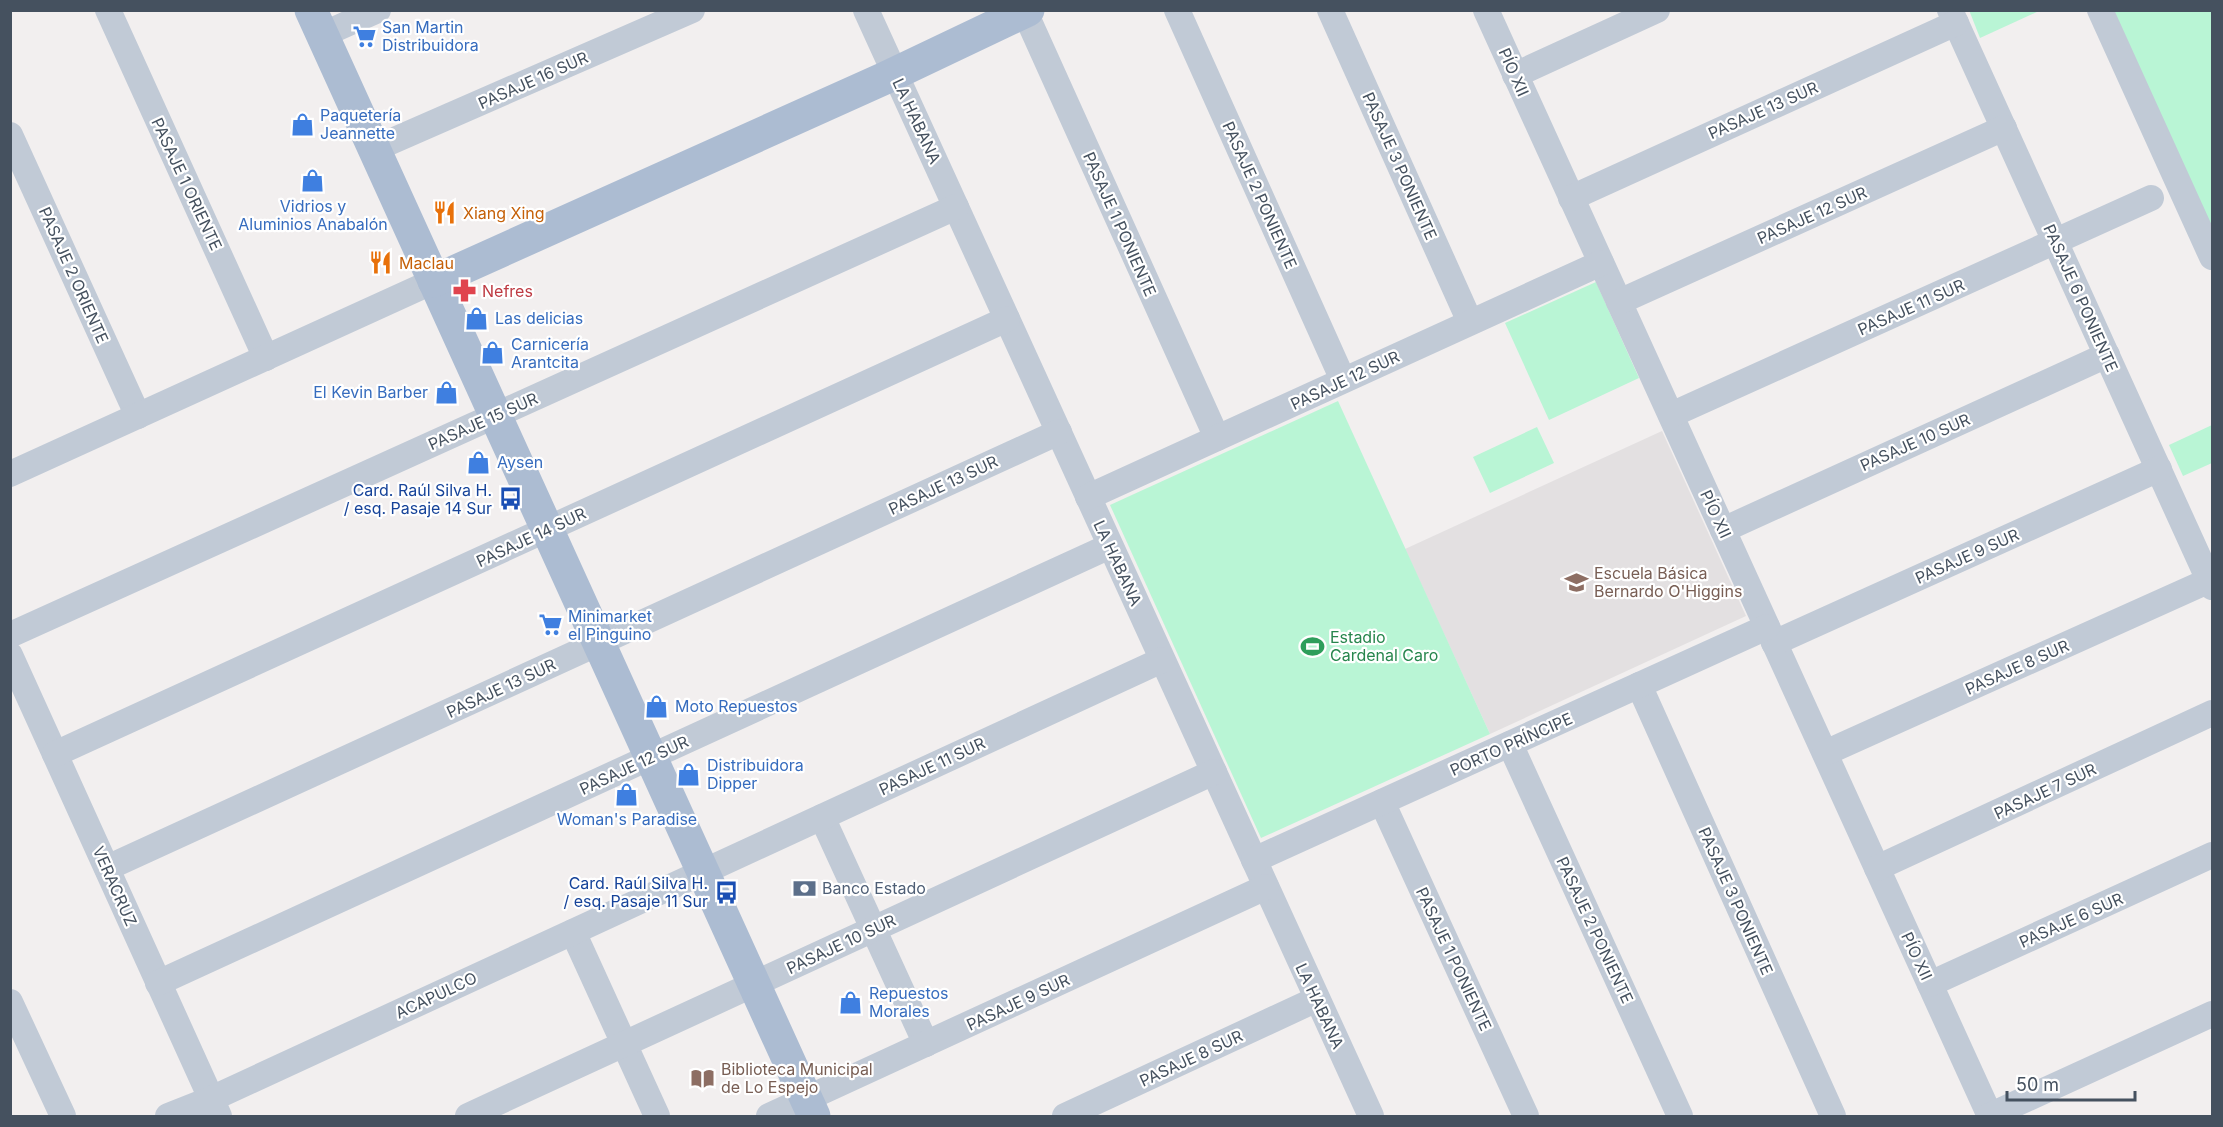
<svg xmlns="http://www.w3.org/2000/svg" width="2223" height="1127" font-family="Inter,sans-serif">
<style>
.education{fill:#e3e0e1}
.green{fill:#b9f5d5}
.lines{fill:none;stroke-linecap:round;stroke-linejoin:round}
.minor{stroke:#c1cad6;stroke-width:26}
.major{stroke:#acbcd2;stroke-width:33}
.labels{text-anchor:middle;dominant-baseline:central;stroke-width:4.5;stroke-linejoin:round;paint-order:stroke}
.shop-label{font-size:16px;fill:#366cbe;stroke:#fff;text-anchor:start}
.street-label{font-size:16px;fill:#45515f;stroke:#fff}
.food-label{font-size:16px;fill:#c56008;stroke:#fff;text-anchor:start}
.health-label{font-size:16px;fill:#be3a42;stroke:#fff;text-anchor:start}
.transit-label{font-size:16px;fill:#164399;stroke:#fff;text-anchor:end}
.education-label{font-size:16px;fill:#785e54;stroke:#fff;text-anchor:start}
.leisure-label{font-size:16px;fill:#27864d;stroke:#fff;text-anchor:start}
.service-label{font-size:16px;fill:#4e5e75;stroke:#fff;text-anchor:start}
</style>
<rect width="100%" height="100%" fill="#f2efef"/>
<polygon class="education" points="1662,431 1746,616 1490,734 1405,549"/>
<g class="green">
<polygon points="1969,10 2039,10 2039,11 1980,38"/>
<polygon points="2111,11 2212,11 2212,233"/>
<polygon points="1596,282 1639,378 1549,420 1505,323"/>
<polygon points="1338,401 1490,734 1261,838 1110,505"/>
<polygon points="2212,425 2212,463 2183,476 2169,445"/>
<polygon points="1537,427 1554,463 1490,493 1473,457"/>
</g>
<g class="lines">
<g class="minor">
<polyline points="108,10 266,358"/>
<polyline points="866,10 1371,1116"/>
<polyline points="1024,10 1217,438"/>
<polyline points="1177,10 1343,380"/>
<polyline points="1330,10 1470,322"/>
<polyline points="1486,10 1990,1116"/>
<polyline points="1950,10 2212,587"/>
<polyline points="2100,10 2212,257"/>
<polyline points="322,35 378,10"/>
<polyline points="1515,75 1657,10"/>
<polyline points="10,135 138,416"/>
<polyline points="374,149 692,10"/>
<polyline points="1571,198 1956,23"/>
<polyline points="1619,302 2004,128"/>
<polyline points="1671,415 2151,198"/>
<polyline points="10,474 434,281"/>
<polyline points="1088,497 1601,263"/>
<polyline points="1723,530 2107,355"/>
<polyline points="10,635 956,207"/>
<polyline points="1774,643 2159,469"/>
<polyline points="10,655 219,1116"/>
<polyline points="1639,685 1833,1116"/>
<polyline points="1510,744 1680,1116"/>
<polyline points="1825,753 2210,580"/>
<polyline points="55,754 1007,319"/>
<polyline points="1382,802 1526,1116"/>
<polyline points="822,817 926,1044"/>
<polyline points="1254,860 1767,627"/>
<polyline points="107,868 1059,432"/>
<polyline points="1877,868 2212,713"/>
<polyline points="573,932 657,1116"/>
<polyline points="158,983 1110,546"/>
<polyline points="1930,984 2212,855"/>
<polyline points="10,1002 63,1116"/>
<polyline points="168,1116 211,1099 1162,660"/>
<polyline points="468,1116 1214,772"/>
<polyline points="769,1116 1266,887"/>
<polyline points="1065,1116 1317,999"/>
<polyline points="1989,1116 2212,1014"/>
</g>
<g class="major">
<polyline points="311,10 814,1116"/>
<polyline points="434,281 883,79 1028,10"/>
</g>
</g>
<defs>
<symbol id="supermarket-bare" viewBox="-9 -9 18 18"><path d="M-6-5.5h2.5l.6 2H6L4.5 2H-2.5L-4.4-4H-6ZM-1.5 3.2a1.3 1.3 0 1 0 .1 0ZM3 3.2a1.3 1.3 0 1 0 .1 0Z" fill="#3f7fe0" stroke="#fff" stroke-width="2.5" paint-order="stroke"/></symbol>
<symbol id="shop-bare" viewBox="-9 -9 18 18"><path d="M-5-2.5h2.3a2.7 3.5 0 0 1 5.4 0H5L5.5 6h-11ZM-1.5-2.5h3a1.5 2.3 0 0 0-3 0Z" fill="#3f7fe0" stroke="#fff" stroke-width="2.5" paint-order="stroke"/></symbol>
<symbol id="restaurant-bare" viewBox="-9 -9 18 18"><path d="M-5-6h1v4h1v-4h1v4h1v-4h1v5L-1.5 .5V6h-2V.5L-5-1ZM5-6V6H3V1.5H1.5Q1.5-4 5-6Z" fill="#e8710a" stroke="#fff" stroke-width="2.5" paint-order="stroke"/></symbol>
<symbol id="pharmacy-bare" viewBox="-9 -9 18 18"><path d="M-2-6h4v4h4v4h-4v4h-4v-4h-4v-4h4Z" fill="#e0444e" stroke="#fff" stroke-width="2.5" paint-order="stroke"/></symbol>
<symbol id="bus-bare" viewBox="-9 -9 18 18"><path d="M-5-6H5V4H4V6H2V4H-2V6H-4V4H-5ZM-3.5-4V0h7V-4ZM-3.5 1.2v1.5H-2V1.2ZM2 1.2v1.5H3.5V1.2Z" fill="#1a4fb4" stroke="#fff" stroke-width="2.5" paint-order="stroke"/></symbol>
<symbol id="school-bare" viewBox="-9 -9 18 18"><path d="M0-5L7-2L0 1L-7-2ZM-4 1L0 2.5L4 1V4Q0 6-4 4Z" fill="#8d6e63" stroke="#fff" stroke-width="2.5" paint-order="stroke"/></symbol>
<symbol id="stadium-bare" viewBox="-9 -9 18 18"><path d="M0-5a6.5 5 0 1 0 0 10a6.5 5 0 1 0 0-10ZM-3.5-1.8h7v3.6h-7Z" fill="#2e9e5b" stroke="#fff" stroke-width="2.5" paint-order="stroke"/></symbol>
<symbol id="bank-bare" viewBox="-9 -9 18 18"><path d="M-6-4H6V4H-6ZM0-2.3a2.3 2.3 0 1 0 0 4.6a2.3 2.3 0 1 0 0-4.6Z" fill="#5c6f8a" stroke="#fff" stroke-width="2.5" paint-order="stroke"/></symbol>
<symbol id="library-bare" viewBox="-9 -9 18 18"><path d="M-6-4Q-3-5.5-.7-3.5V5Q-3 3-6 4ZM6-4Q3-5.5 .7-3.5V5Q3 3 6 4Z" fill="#8d6e63" stroke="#fff" stroke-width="2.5" paint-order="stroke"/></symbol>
</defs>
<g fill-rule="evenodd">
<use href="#supermarket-bare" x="348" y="20" width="33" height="33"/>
<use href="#shop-bare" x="286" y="108" width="33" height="33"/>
<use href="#shop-bare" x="296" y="164" width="33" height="33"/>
<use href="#restaurant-bare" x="428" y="196" width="33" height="33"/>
<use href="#restaurant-bare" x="364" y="246" width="33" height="33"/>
<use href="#pharmacy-bare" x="448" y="274" width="33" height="33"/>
<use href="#shop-bare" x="460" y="302" width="33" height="33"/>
<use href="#shop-bare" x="476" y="336" width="33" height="33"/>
<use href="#shop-bare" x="430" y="376" width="33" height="33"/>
<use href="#shop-bare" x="462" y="446" width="33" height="33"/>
<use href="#bus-bare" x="494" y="482" width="33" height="33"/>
<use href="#school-bare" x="1560" y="566" width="33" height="33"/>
<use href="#supermarket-bare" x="534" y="608" width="33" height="33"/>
<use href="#stadium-bare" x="1296" y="630" width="33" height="33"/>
<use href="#shop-bare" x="640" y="690" width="33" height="33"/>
<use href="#shop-bare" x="672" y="758" width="33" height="33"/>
<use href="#shop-bare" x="610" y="778" width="33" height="33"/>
<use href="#bank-bare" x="788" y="872" width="33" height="33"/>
<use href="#bus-bare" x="710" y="876" width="33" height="33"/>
<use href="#shop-bare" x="834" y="986" width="33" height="33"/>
<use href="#library-bare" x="686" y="1062" width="33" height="33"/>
</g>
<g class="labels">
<g class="shop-label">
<text x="382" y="27">San Martin<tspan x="382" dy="18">Distribuidora</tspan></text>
<text x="320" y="115">Paquetería<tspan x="320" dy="18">Jeannette</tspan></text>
<text x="313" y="206" text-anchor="middle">Vidrios y<tspan x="313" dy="18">Aluminios Anabalón</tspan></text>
<text x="495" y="318">Las delicias</text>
<text x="511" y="344">Carnicería<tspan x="511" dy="18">Arantcita</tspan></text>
<text x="428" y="392" text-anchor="end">El Kevin Barber</text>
<text x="497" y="462">Aysen</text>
<text x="568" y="616">Minimarket<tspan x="568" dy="18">el Pinguino</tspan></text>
<text x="675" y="706">Moto Repuestos</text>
<text x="707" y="765">Distribuidora<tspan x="707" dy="18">Dipper</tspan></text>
<text x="627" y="819" text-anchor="middle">Woman's Paradise</text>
<text x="869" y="993">Repuestos<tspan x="869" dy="18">Morales</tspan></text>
</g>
<g class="street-label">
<text transform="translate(1514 72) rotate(66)">PÍO XII</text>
<text transform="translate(533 80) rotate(-24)">PASAJE 16 SUR</text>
<text transform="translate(1763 110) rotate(-24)">PASAJE 13 SUR</text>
<text transform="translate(917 121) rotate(65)">LA HABANA</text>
<text transform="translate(1400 166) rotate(66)">PASAJE 3 PONIENTE</text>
<text transform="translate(187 184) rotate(65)">PASAJE 1 ORIENTE</text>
<text transform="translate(1260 195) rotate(66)">PASAJE 2 PONIENTE</text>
<text transform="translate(1812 215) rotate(-24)">PASAJE 12 SUR</text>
<text transform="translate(1120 224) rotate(66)">PASAJE 1 PONIENTE</text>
<text transform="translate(74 275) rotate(66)">PASAJE 2 ORIENTE</text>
<text transform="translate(2081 298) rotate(66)">PASAJE 6 PONIENTE</text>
<text transform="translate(1911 307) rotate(-24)">PASAJE 11 SUR</text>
<text transform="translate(1345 380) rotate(-25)">PASAJE 12 SUR</text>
<text transform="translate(483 421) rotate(-24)">PASAJE 15 SUR</text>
<text transform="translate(1915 442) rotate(-24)">PASAJE 10 SUR</text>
<text transform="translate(943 485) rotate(-25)">PASAJE 13 SUR</text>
<text transform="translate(1716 514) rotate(65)">PÍO XII</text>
<text transform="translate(531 537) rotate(-25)">PASAJE 14 SUR</text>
<text transform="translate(1967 556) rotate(-24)">PASAJE 9 SUR</text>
<text transform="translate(1118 563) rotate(65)">LA HABANA</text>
<text transform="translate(2017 667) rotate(-24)">PASAJE 8 SUR</text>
<text transform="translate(501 688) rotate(-25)">PASAJE 13 SUR</text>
<text transform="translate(1511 744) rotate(-24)">PORTO PRÍNCIPE</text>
<text transform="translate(634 765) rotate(-25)">PASAJE 12 SUR</text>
<text transform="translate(932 766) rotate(-25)">PASAJE 11 SUR</text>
<text transform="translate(2045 791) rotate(-25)">PASAJE 7 SUR</text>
<text transform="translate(115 886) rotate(66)">VERACRUZ</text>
<text transform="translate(1736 901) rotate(66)">PASAJE 3 PONIENTE</text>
<text transform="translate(2071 920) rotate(-24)">PASAJE 6 SUR</text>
<text transform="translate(1595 930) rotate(65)">PASAJE 2 PONIENTE</text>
<text transform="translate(841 944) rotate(-25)">PASAJE 10 SUR</text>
<text transform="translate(1917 956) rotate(65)">PÍO XII</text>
<text transform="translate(1454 959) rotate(65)">PASAJE 1 PONIENTE</text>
<text transform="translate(436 995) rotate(-25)">ACAPULCO</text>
<text transform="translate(1018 1002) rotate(-25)">PASAJE 9 SUR</text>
<text transform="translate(1320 1006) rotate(65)">LA HABANA</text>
<text transform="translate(1191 1058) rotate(-25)">PASAJE 8 SUR</text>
</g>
<g class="food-label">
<text x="463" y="213">Xiang Xing</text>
<text x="399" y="263">Maclau</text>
</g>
<g class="health-label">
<text x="482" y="291">Nefres</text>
</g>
<g class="transit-label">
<text x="492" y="490">Card. Raúl Silva H.<tspan x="492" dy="18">/ esq. Pasaje 14 Sur</tspan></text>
<text x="708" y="883">Card. Raúl Silva H.<tspan x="708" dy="18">/ esq. Pasaje 11 Sur</tspan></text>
</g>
<g class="education-label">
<text x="1594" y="573">Escuela Básica<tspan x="1594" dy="18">Bernardo O'Higgins</tspan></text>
<text x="721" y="1069">Biblioteca Municipal<tspan x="721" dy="18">de Lo Espejo</tspan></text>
</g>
<g class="leisure-label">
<text x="1330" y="637">Estadio<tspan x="1330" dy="18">Cardenal Caro</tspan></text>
</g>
<g class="service-label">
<text x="822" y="888">Banco Estado</text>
</g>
</g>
<rect width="2223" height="1127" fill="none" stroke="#45515f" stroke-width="24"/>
<path d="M2007 1091v9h128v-9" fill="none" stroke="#45515f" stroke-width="3"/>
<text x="2016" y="1091" font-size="18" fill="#45515f" stroke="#ffffff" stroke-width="4.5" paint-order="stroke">50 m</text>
</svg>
